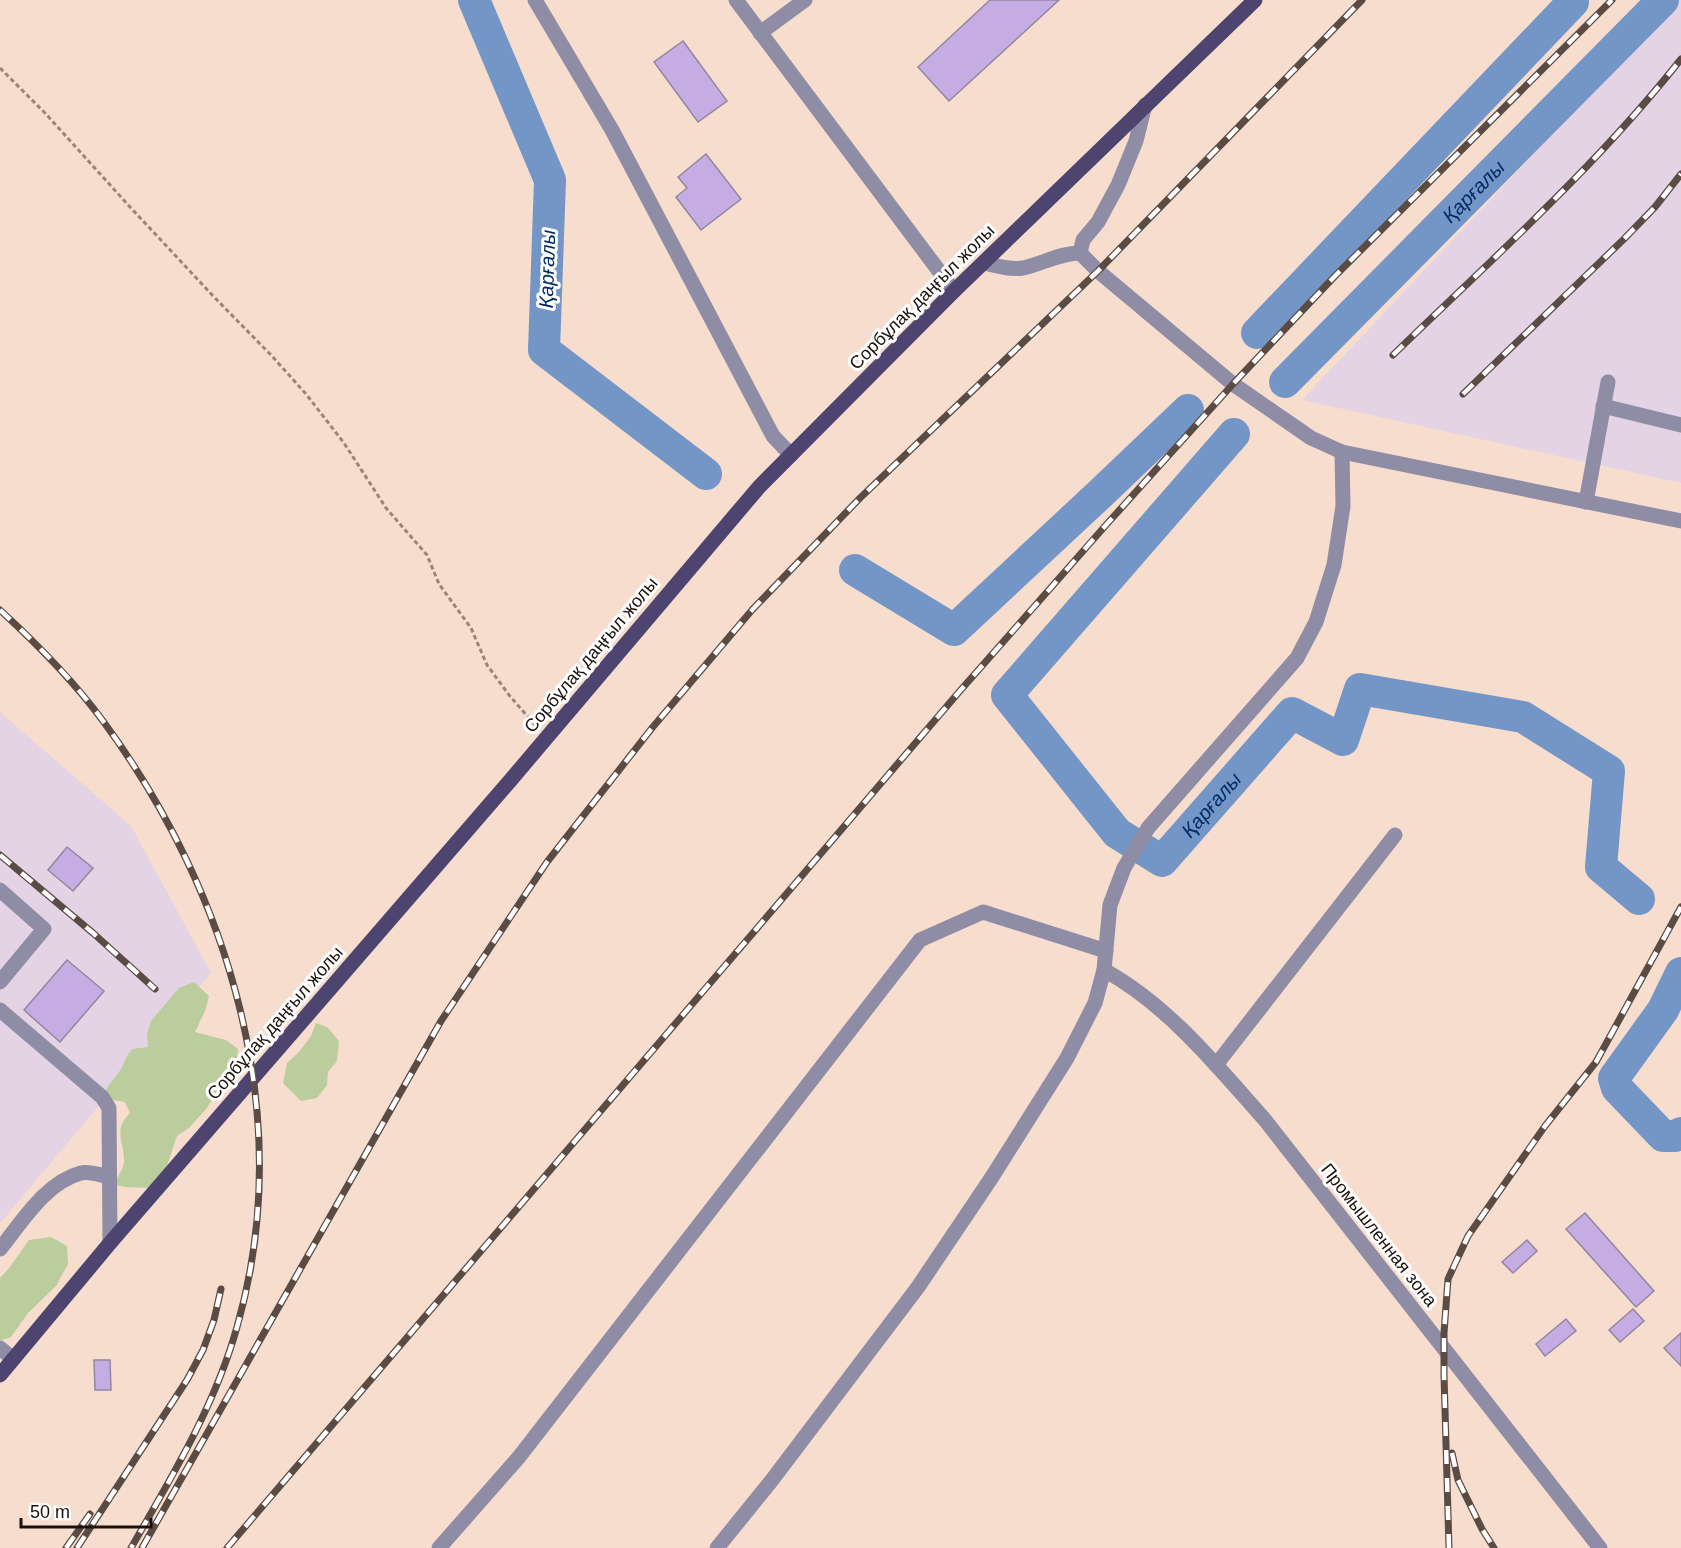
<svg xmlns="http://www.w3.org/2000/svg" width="1681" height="1548" font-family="Helvetica,sans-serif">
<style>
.industrial{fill:#e3d3e5}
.green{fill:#bbcd9c}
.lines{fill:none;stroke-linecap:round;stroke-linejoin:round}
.river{stroke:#7496c7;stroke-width:32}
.building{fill:#c5ade4;stroke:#91879e;stroke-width:1.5}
.path{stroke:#99867b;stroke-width:3;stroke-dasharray:4.5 3;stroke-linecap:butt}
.minor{stroke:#8f8ca5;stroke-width:15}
.major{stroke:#4d456f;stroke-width:15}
.rail-casing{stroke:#5a4c44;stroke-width:7}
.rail{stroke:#fff;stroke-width:4.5;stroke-dasharray:14;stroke-linecap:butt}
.labels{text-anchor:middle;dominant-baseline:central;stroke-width:6;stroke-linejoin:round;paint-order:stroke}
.street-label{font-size:18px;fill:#1a110c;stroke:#fff}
.water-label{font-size:20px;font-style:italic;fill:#002c65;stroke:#fff}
</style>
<rect width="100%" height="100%" fill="#f7ddcd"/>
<g class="industrial">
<polygon points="1681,0 1681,483 1302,400 1677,2"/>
<polygon points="0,712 131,826 211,973 0,1223"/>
</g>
<g class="green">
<path d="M194,982L209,996L205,1011L195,1032L226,1040L238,1049L236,1069L218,1089L207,1108L189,1128L177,1136L166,1169L149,1188C136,1187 126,1189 114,1184C117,1178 123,1169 124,1163C125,1143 112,1130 130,1113L125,1102L113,1100L104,1094C108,1085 113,1080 119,1072C124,1065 126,1056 132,1049L148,1047L147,1034L151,1021L179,988Z"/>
<polygon points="316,1023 327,1027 339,1041 337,1061 328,1072 327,1085 317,1098 301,1101 283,1083 287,1063 299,1052 311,1036"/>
<polygon points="51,1237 67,1246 68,1264 56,1286 28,1313 11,1337 0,1341 0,1278 10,1267 29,1240"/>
</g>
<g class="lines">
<g class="river">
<polyline points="474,0 550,180 544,350 706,474"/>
<polyline points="1257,333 1573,2"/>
<path id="s1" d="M1285,382L1663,0"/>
<path id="s2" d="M1234,434L1007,695L1117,833L1162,861L1292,713L1343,740L1360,689L1523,717L1609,771L1601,867L1639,899"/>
<polyline points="855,570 954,630 1101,493 1188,410"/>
<polyline points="1681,973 1663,1010 1614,1078 1617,1088 1663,1136 1675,1136 1681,1133"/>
</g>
</g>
<g class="building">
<polygon points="990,0 1059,0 949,101 918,67"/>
<polygon points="683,41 727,101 698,122 654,62"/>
<polygon points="706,154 741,199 701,230 676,197 687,188 678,177"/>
<polygon points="67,847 93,868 73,891 48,870"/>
<polygon points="67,960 104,991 60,1042 24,1010"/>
<polygon points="1585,1213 1654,1291 1636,1307 1566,1229"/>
<polygon points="1527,1240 1537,1251 1513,1273 1502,1262"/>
<polygon points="1633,1309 1644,1321 1620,1342 1609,1330"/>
<polygon points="1566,1319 1576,1331 1545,1356 1536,1344"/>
<polygon points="1681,1333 1681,1366 1664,1348"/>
<polygon points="94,1360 110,1360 111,1390 95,1390"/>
</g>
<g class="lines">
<polyline class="path" points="0,68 45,113 130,207 215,298 271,355 306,394 344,443 386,508 427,555 439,584 471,628 487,665 509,695 535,725"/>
<g class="minor">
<polyline points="535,0 612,130 773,436 791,455"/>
<polyline points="736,0 954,291"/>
<polyline points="760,33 805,0"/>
<polyline points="1080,253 1083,240 1098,222 1118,185 1136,141 1145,105"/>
<path d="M984,263C997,266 1010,270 1023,268C1042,264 1060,253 1080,253L1098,271L1233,384L1311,438L1342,452L1681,521"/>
<polyline points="1603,406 1681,425"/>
<polyline points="1586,502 1608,382"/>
<polyline points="0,890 44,929 0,982"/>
<path d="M1104,970C1168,1005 1217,1066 1265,1120L1600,1548"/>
<polyline points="0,1010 102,1097 109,1108 110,1243"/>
<polyline points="1216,1065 1395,835"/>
<path d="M0,1249C22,1222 46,1182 81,1173C89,1171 101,1175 109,1177"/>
<polyline points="0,1348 13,1359"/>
<polyline points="439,1548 519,1457 920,940 983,912 1106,951"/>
<polyline points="717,1548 772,1480 918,1287 992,1177 1067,1058 1095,1003 1104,970 1110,905 1124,868 1148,828 1297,658 1316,622 1334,565 1343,506 1342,452"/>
</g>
<polyline class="major" points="0,1375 110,1243 509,782 759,487 954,291 1255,0"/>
<defs>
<g id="rail">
<path d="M1393,355C1491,260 1596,167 1681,59"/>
<polyline points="1463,394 1624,239 1655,207 1681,174"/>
<path d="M0,610C37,644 73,680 103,721C230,893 297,1117 237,1327C215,1406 171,1478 131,1548"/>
<polyline points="0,855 93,933 155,989"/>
<polyline points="1452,1453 1458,1480 1482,1529 1494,1548"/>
<polyline points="66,1548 90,1514"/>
<polyline points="77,1548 187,1380 203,1350 214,1320 221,1289"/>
<polyline points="142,1548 441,1021 547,862 652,728 752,610 860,498 1098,271 1362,0"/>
<polyline points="227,1548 959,692 1106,525 1233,384 1335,276 1612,0"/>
<polyline points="1449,1548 1444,1375 1444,1333 1448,1279 1468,1236 1545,1126 1596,1062 1681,907"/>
</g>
</defs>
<use href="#rail" class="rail-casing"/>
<use href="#rail" class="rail"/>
</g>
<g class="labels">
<g class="street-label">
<text transform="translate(922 297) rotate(-45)">Сорбұлақ даңғыл жолы</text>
<text transform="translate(591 655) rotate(-50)">Сорбұлақ даңғыл жолы</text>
<text transform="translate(275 1023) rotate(-49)">Сорбұлақ даңғыл жолы</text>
<text transform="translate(1379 1235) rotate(52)">Промышленная зона</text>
</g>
<g class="water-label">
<text stroke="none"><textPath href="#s1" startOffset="268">Қарғалы</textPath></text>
<text transform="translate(547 269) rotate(-88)">Қарғалы</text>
<text stroke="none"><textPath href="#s2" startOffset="650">Қарғалы</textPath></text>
</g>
</g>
<path d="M21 1518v9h130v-9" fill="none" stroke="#1a110c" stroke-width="3"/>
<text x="30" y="1518" font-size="18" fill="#1a110c" stroke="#ffffff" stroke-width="4.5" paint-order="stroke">50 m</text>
</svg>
